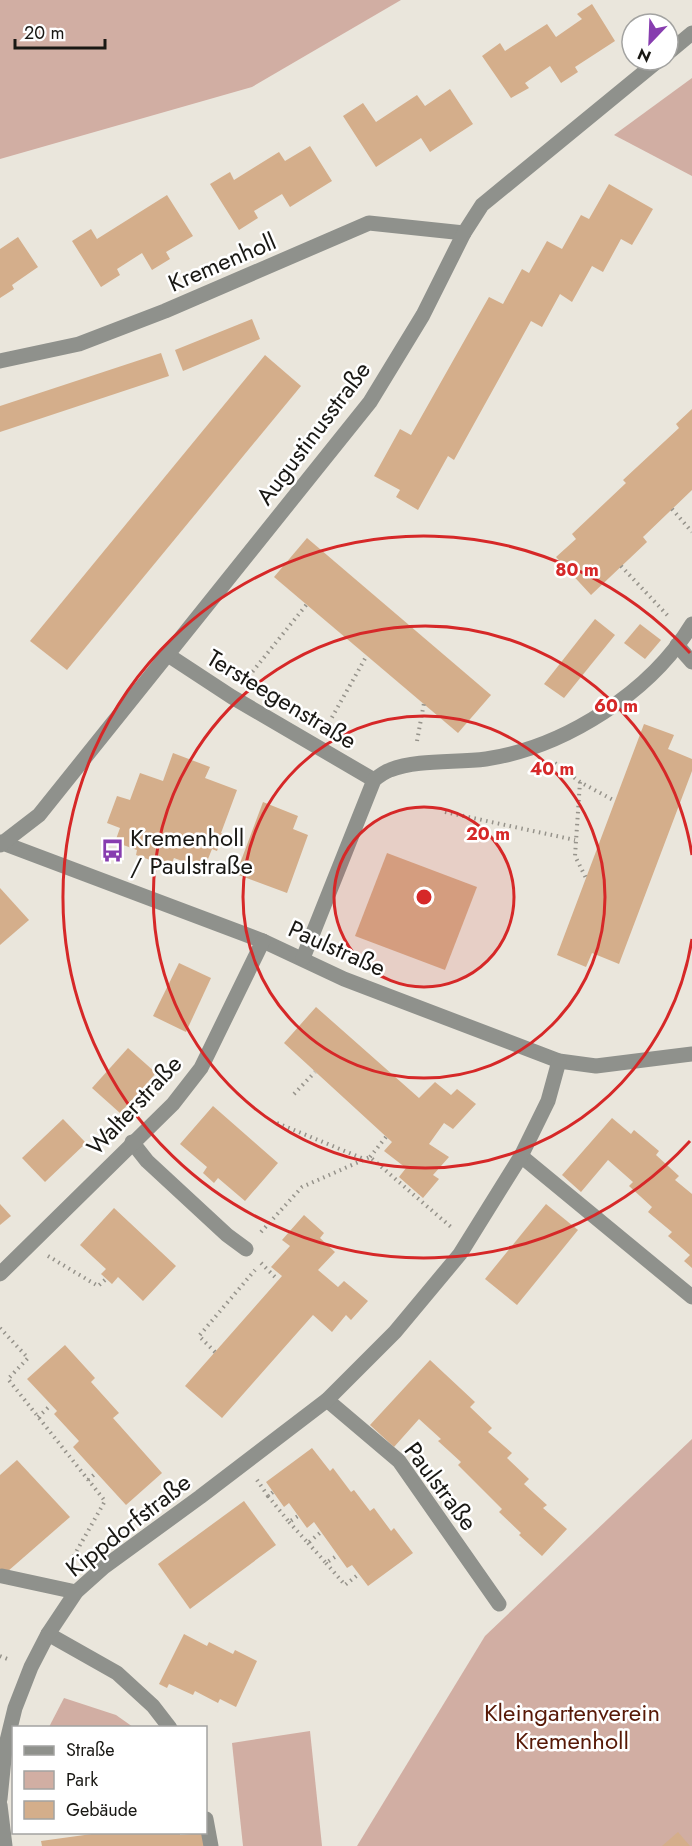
<svg xmlns="http://www.w3.org/2000/svg" width="692" height="1846" font-family="Jost,sans-serif">
<style>
.green{fill:#d1aea3}
.building{fill:#d4ae8b}
.lines{fill:none;stroke-linecap:round;stroke-linejoin:round}
.path{stroke:#96938b;stroke-width:4;stroke-dasharray:1.5 4.5;stroke-linecap:butt}
.minor{stroke:#8f918c;stroke-width:15}
.ring{fill:none;stroke:#d62828;stroke-width:3}
.labels{text-anchor:middle;dominant-baseline:central;stroke-width:5;stroke-linejoin:round;paint-order:stroke}
.street-label{font-size:24px;fill:#191814;stroke:#fff}
.poi-label{font-size:24px;fill:#191814;stroke:#fff;text-anchor:start}
.park-label{font-size:24px;fill:#571907;stroke:#fff}
.centre{fill:#d62828;stroke:#fff;stroke-width:3}
.ring-label{font-size:18px;text-anchor:middle;font-weight:bold;fill:#d62828;stroke:#fff;stroke-width:5;stroke-linejoin:round;paint-order:stroke}
</style>
<rect width="100%" height="100%" fill="#eae6dc"/>
<g class="green">
<polygon points="0,0 401,0 252,87 0,159"/>
<polygon points="692,78 692,176 614,135"/>
<polygon points="692,1439 692,1846 357,1846 485,1636"/>
<polygon points="64,1698 116,1715 133,1727 49,1727"/>
<polygon points="310,1731 322,1846 243,1846 232,1743"/>
</g>
<g class="building">
<polygon points="592,4 615,41 575,67 578,72 561,83 550,66 525,83 529,88 511,98 482,56 500,43 505,51 547,24 556,37 582,19 577,14"/>
<polygon points="450,89 473,124 430,152 421,138 376,167 343,116 363,103 376,122 417,95 425,106"/>
<polygon points="310,146 332,181 290,207 282,194 254,211 258,218 239,230 210,184 230,172 234,180 279,152 285,161"/>
<polygon points="609,184 653,209 632,245 621,239 603,272 592,266 572,302 560,294 542,327 531,321 454,460 448,456 418,510 396,497 400,490 374,476 400,429 411,435 489,297 503,304 522,269 529,273 547,241 562,249 581,215 589,219"/>
<polygon points="167,195 193,236 166,252 170,259 152,270 142,253 117,269 120,275 101,287 72,241 91,229 97,239"/>
<polygon points="18,237 38,267 12,285 14,289 0,298 0,249"/>
<polygon points="252,319 260,339 183,371 175,350"/>
<polygon points="161,353 169,376 0,432 0,406"/>
<polygon points="265,355 301,386 67,670 30,641"/>
<polygon points="692,409 692,490 643,537 647,542 591,595 556,557 576,539 572,534 626,483 623,480 679,428 676,424"/>
<polygon points="307,538 491,695 458,733 274,577"/>
<polygon points="595,619 615,635 564,698 544,684"/>
<polygon points="640,624 661,640 645,659 624,643"/>
<polygon points="644,724 674,735 668,749 692,759 692,771 619,964 592,953 586,967 557,955"/>
<polygon points="173,753 210,767 205,778 237,790 221,833 223,834 217,851 212,849 204,869 174,858 170,867 136,855 137,850 115,842 120,828 107,823 117,796 130,800 140,773 163,781"/>
<polygon points="263,802 298,816 293,829 308,835 287,893 236,874"/>
<polygon points="387,853 477,887 445,970 355,936"/>
<polygon points="0,888 29,920 0,945"/>
<polygon points="179,963 211,978 186,1032 153,1016"/>
<polygon points="316,1007 419,1098 435,1082 451,1095 457,1089 476,1104 453,1129 444,1123 429,1144 449,1157 433,1175 439,1179 423,1198 399,1177 406,1168 384,1151 392,1142 284,1043"/>
<polygon points="128,1048 156,1073 120,1113 92,1088"/>
<polygon points="213,1106 278,1163 245,1201 218,1178 214,1183 203,1173 207,1167 180,1144"/>
<polygon points="612,1118 631,1134 634,1130 659,1151 656,1155 679,1176 675,1180 692,1194 692,1268 684,1261 690,1255 668,1236 672,1232 648,1212 652,1207 629,1186 633,1182 608,1160 581,1192 562,1175"/>
<polygon points="63,1119 86,1143 45,1182 22,1158"/>
<polygon points="0,1204 11,1216 0,1225"/>
<polygon points="546,1204 578,1230 517,1305 485,1279"/>
<polygon points="114,1208 176,1266 143,1301 118,1277 112,1284 101,1274 106,1269 80,1245"/>
<polygon points="304,1215 324,1233 320,1238 335,1252 318,1270 338,1287 344,1281 368,1301 351,1320 346,1315 332,1332 313,1315 222,1418 185,1386 282,1276 271,1267 290,1246 282,1240"/>
<polygon points="65,1345 95,1378 91,1382 119,1413 113,1418 162,1473 126,1505 73,1447 79,1441 54,1414 57,1411 27,1379"/>
<polygon points="430,1360 475,1402 470,1407 492,1428 488,1432 512,1453 507,1458 529,1479 524,1484 547,1505 543,1508 567,1529 542,1556 519,1535 521,1533 499,1512 502,1509 458,1465 461,1462 438,1441 441,1439 419,1419 394,1447 370,1425"/>
<polygon points="312,1448 330,1471 333,1468 351,1492 354,1490 370,1511 374,1508 391,1531 394,1528 413,1553 368,1586 352,1565 347,1568 314,1522 307,1528 289,1503 284,1507 266,1482"/>
<polygon points="17,1460 70,1517 0,1578 0,1475"/>
<polygon points="244,1501 276,1545 190,1609 158,1564"/>
<polygon points="184,1634 207,1646 209,1642 233,1654 235,1650 257,1661 236,1707 220,1699 218,1703 195,1691 193,1695 169,1684 167,1688 159,1684"/>
<polygon points="678,1832 690,1846 662,1846"/>
<polygon points="99,1833 180,1833 180,1835 203,1833 205,1846 42,1846 41,1841"/>
</g>
<g class="lines">
<g class="path">
<polyline points="672,509 692,532"/>
<polyline points="621,566 670,618"/>
<polyline points="245,681 307,604"/>
<polyline points="326,728 367,655"/>
<polyline points="417,741 424,703"/>
<polyline points="555,763 580,782 615,801"/>
<polyline points="580,782 575,856 586,878"/>
<polyline points="445,812 575,840"/>
<polyline points="294,1094 315,1072"/>
<polyline points="277,1123 364,1159"/>
<polyline points="370,1157 386,1137"/>
<polyline points="261,1232 302,1187 370,1157 451,1227"/>
<polyline points="48,1256 98,1286 106,1279"/>
<polyline points="261,1263 278,1280"/>
<polyline points="0,1328 28,1358 8,1379 105,1501 67,1568"/>
<polyline points="215,1352 199,1336 255,1270"/>
<polyline points="38,1417 51,1405"/>
<polyline points="88,1480 96,1473"/>
<polyline points="257,1480 268,1496 273,1492"/>
<polyline points="268,1496 289,1522 298,1516"/>
<polyline points="289,1522 308,1543 321,1532"/>
<polyline points="308,1543 326,1563 338,1555"/>
<polyline points="326,1563 345,1585 359,1574"/>
<polyline points="0,1656 10,1660"/>
</g>
<g class="minor">
<polyline points="668,53 692,33"/>
<polyline points="0,361 79,344 165,311 369,223 464,233"/>
<polyline points="677,645 692,662"/>
<polyline points="168,655 232,697 374,780"/>
<polyline points="0,842 263,941 344,979 559,1061 596,1066 692,1054"/>
<polyline points="0,845 39,815 370,402 423,315 464,233 482,205 659,60"/>
<path d="M303,958L374,780C379,776 384,772 390,770C418,759 456,763 486,759C565,747 651,692 692,624"/>
<polyline points="132,1142 147,1161 227,1235 246,1249"/>
<polyline points="521,1156 692,1297"/>
<polyline points="0,1274 173,1104 201,1068 263,941"/>
<polyline points="327,1400 399,1461 499,1604"/>
<polyline points="2,1576 76,1592"/>
<polyline points="48,1634 117,1673 153,1706 170,1728"/>
<polyline points="0,1799 5,1749 15,1708 31,1667 48,1634 76,1592 104,1567 200,1497 327,1400 395,1332 460,1254 521,1156 548,1101 559,1061"/>
<polyline points="0,1805 5,1846"/>
<polyline points="206,1819 211,1846"/>
</g>
</g>
<circle cx="424" cy="897" r="90" fill="#d62828" fill-opacity=".12"/>
<g class="ring">
<circle cx="424" cy="897" r="90"/>
<circle cx="424" cy="897" r="181"/>
<path d="M692 939A271 271 0 1 1 692 855"/>
<path d="M690 1141A361 361 0 1 1 690 653"/>
</g>
<defs>
<symbol id="bus-bare" viewBox="-9 -9 18 18"><path d="M-5-6H5V4H4V6H2V4H-2V6H-4V4H-5ZM-3.5-4V0h7V-4ZM-3.5 1.2v1.5H-2V1.2ZM2 1.2v1.5H3.5V1.2Z" fill="#873daf" stroke="#fff" stroke-width="2.5" paint-order="stroke"/></symbol>
</defs>
<g fill-rule="evenodd">
<use href="#bus-bare" x="96" y="834" width="33" height="33"/>
</g>
<g class="labels">
<g class="street-label">
<text transform="translate(222 262) rotate(-23)">Kremenholl</text>
<text transform="translate(313 433) rotate(-53)">Augustinusstraße</text>
<text transform="translate(282 699) rotate(31)">Tersteegenstraße</text>
<text transform="translate(337 948) rotate(24)">Paulstraße</text>
<text transform="translate(134 1105) rotate(-47)">Walterstraße</text>
<text transform="translate(441 1486) rotate(53)">Paulstraße</text>
<text transform="translate(128 1525) rotate(-38)">Kippdorfstraße</text>
</g>
<g class="poi-label">
<text x="130" y="837">Kremenholl<tspan x="130" dy="28">/ Paulstraße</tspan></text>
</g>
<g class="park-label">
<text x="572" y="1712">Kleingartenverein<tspan x="572" dy="28">Kremenholl</tspan></text>
</g>
</g>
<circle cx="424" cy="897" r="9" class="centre"/>
<g class="ring-label">
<text x="577" y="576">80 m</text>
<text x="616" y="712">60 m</text>
<text x="552" y="775">40 m</text>
<text x="488" y="840">20 m</text>
</g>
<rect x="12" y="1726" width="195" height="108" fill="#ffffff" stroke="#a3a3a1" stroke-width="1.5"/>
<rect x="24" y="1746" width="30" height="9" fill="#8f918c" stroke="#a3a3a1" stroke-width="1.5"/>
<text x="66" y="1756" font-size="18" fill="#191814">Straße</text>
<rect x="24" y="1771" width="30" height="18" fill="#d1aea3" stroke="#a3a3a1" stroke-width="1.5"/>
<text x="66" y="1786" font-size="18" fill="#191814">Park</text>
<rect x="24" y="1801" width="30" height="18" fill="#d4ae8b" stroke="#a3a3a1" stroke-width="1.5"/>
<text x="66" y="1816" font-size="18" fill="#191814">Gebäude</text>
<g transform="translate(650 42) rotate(203)"><circle r="28" fill="#ffffff" stroke="#a3a3a1" stroke-width="1.5"/>
<path d="M0-4.5L10 22L0 15L-10 22Z" fill="#873daf"/>
<text y="-9" font-size="16" font-weight="bold" text-anchor="middle" fill="#191814">N</text>
</g>
<path d="M15 39v9h90v-9" fill="none" stroke="#191814" stroke-width="3"/>
<text x="24" y="39" font-size="18" fill="#191814" stroke="#ffffff" stroke-width="4.5" paint-order="stroke">20 m</text>
</svg>
